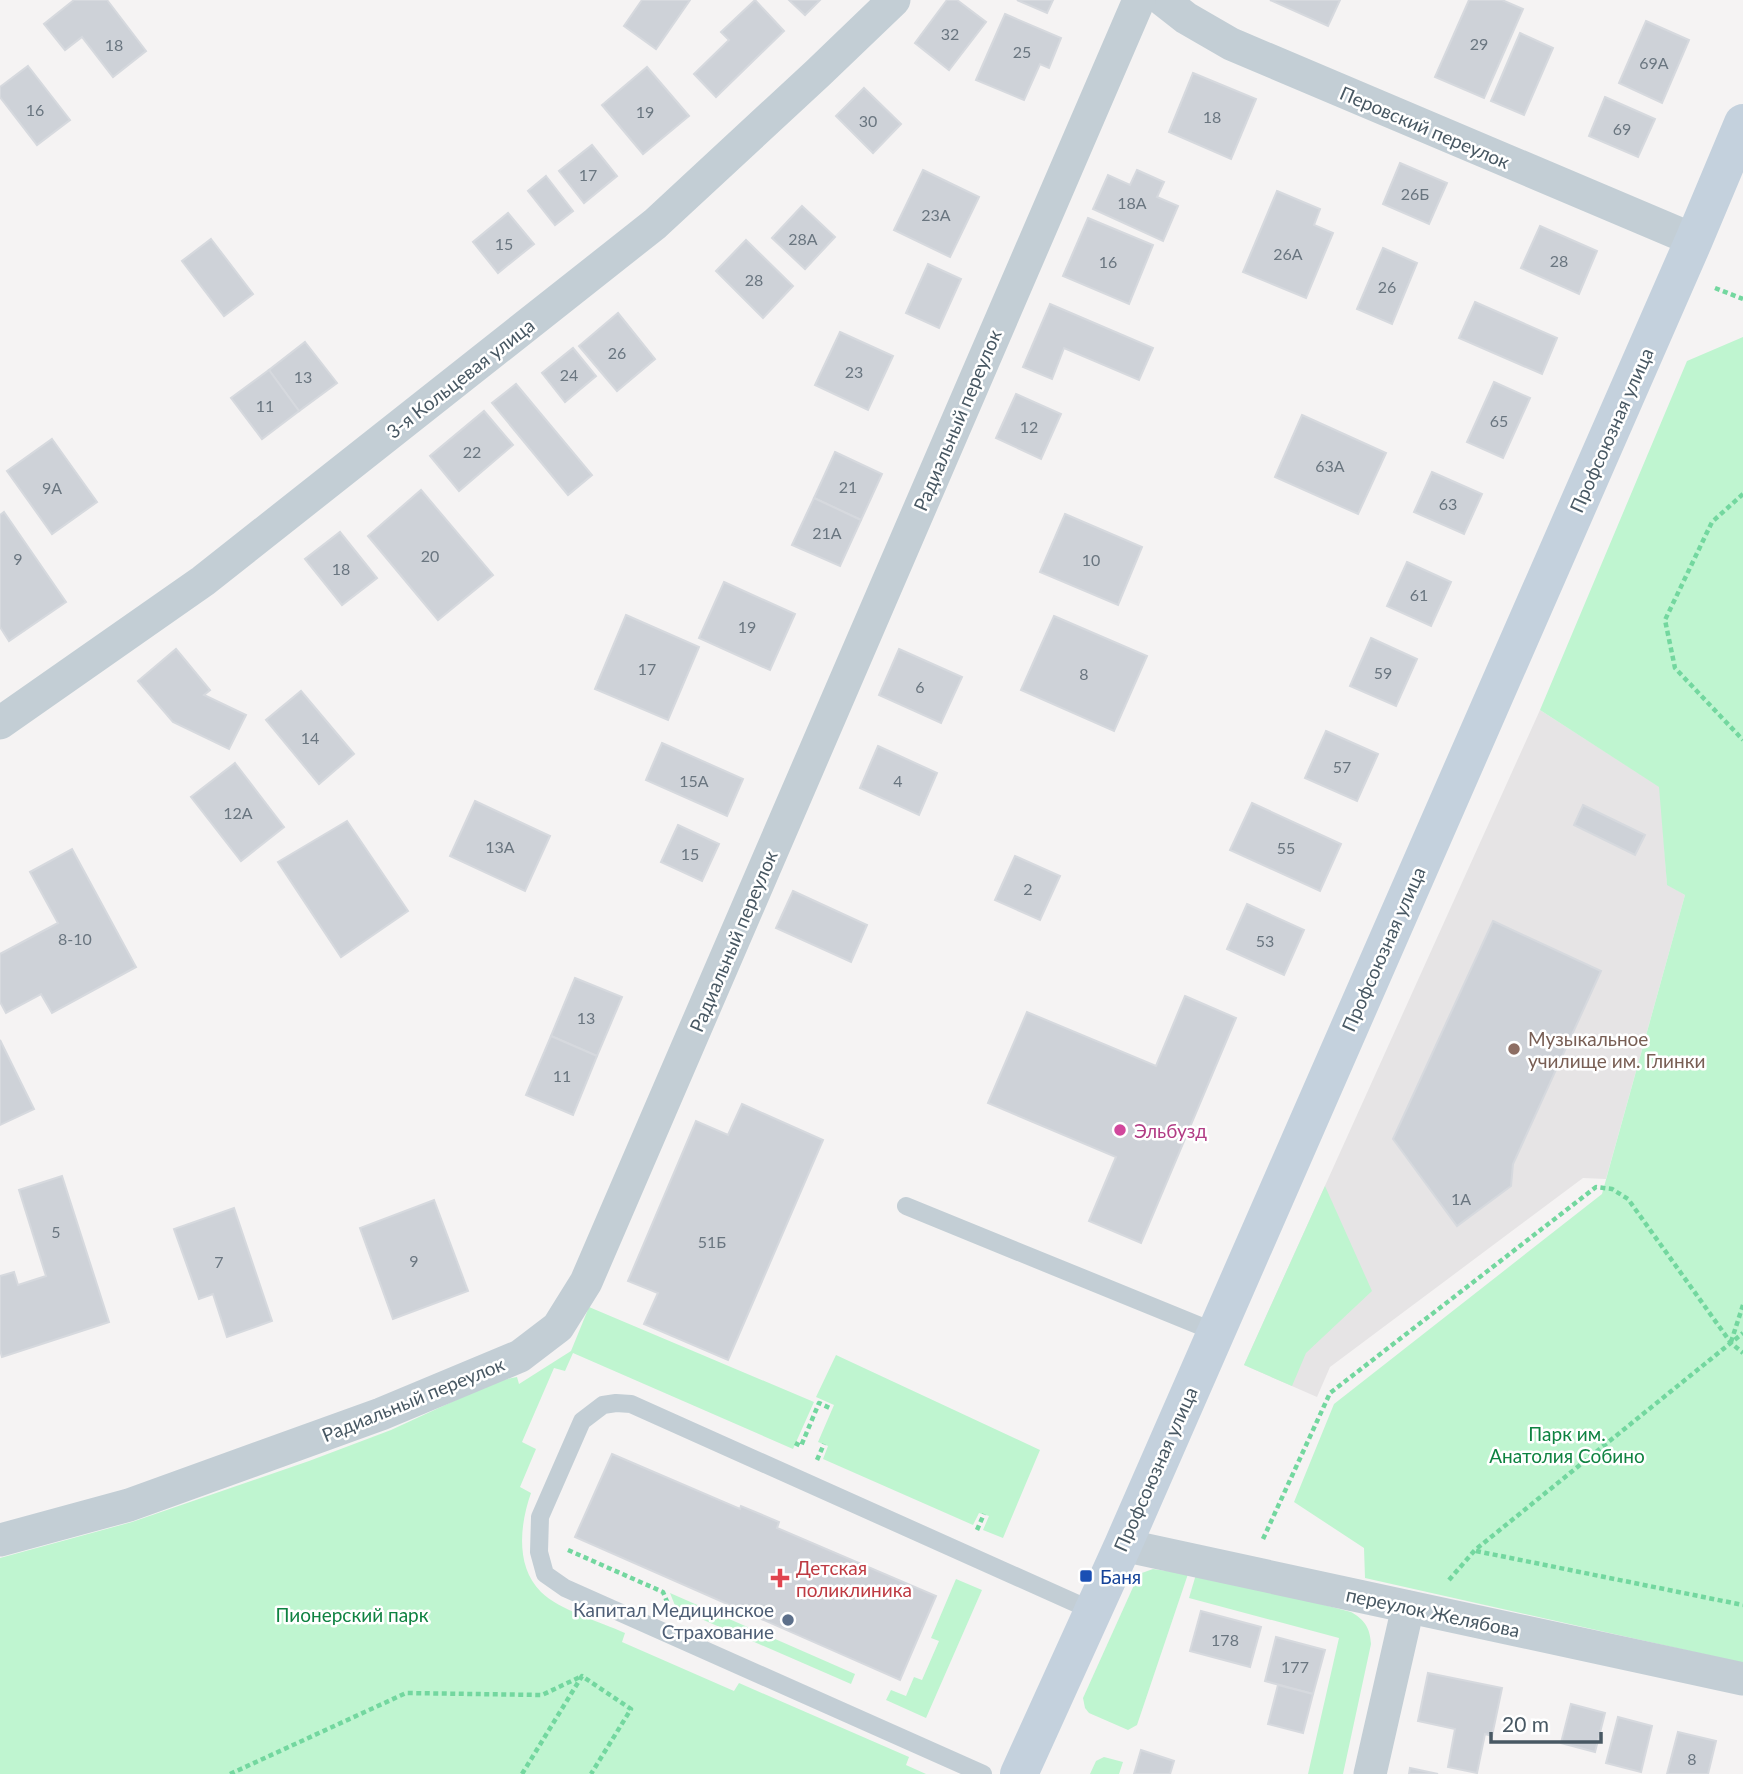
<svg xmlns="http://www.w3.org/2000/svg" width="1743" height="1774" font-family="Lato,sans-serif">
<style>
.education{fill:#e6e4e5}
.green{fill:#bff5d0}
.building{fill:#ced2d8;stroke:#d6d9de;stroke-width:2}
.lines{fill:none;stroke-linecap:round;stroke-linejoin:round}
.path{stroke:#73d79f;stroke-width:4.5;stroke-dasharray:5 3.5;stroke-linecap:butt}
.service{stroke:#c3ced5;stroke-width:18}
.minor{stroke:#c3ced5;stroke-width:33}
.secondary{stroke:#c4d1dd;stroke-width:38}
.education-dot{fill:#8d6e63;stroke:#fff;stroke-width:2.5}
.hotel-dot{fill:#d1479c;stroke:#fff;stroke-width:2.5}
.transit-dot{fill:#1a4fb4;stroke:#fff;stroke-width:2.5}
.health-dot{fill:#e0444e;stroke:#fff;stroke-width:2.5}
.service-dot{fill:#5c6f8a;stroke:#fff;stroke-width:2.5}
.labels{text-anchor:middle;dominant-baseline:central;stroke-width:5;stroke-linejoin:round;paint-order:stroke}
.number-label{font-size:16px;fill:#6a7680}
.street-label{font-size:19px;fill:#485863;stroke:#fff}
.education-label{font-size:19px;fill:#785e54;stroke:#fff;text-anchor:start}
.hotel-label{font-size:19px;fill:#b23c85;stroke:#fff;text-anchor:start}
.park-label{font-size:19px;fill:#0e8241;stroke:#fff}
.health-label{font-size:19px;fill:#be3a42;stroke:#fff;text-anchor:start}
.transit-label{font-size:19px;fill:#164399;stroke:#fff;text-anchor:start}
.service-label{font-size:19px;fill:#4e5e75;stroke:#fff;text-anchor:end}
</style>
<rect width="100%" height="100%" fill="#f5f3f3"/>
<polygon class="education" points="1540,710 1660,787 1667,884 1685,895 1606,1179 1583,1178 1330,1367 1317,1397 1244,1365"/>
<g class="green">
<polygon points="1743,337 1743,1663 1365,1578 1364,1548 1294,1502 1334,1404 1602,1194 1685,895 1667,885 1659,787 1540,710 1687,361"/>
<polygon points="1325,1186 1372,1291 1306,1353 1292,1386 1244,1365"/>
<path d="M589,1307L814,1402L793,1449L573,1353L565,1371L554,1368L522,1442L536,1449L520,1487L531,1493C520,1524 515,1566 541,1592C559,1610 601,1622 625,1633L622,1642L734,1691L739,1683L909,1757L906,1765L926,1774H0V1558L132,1522L309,1461L391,1430L497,1381L517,1377L519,1384L571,1351Z"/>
<polygon points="836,1355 1040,1450 1003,1538 983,1530 989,1516 979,1513 973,1525 823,1459 828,1446 818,1442 834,1405 816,1397"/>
<polygon points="1153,1569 1188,1574 1137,1725 1128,1730 1089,1713 1085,1708 1083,1698 1139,1574"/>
<path d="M1197,1571L1351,1612C1365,1620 1370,1628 1371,1644L1343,1774H1308L1339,1638L1189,1598Z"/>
<polygon points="956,1579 982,1590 926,1718 886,1700 891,1690 906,1696 914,1677 922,1680 939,1641 931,1638"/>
<polygon points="670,1593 855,1674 851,1684 676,1608"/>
<polygon points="1104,1757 1123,1762 1119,1774 1090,1774 1096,1761"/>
</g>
<g class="building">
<polygon points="74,0 107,0 146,51 113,77 82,37 65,50 44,24"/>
<polygon points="642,0 690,0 656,49 624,26"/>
<polygon points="755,0 784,31 716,97 694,74 729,40 721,32"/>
<polygon points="789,0 820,0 805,15"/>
<polygon points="947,0 957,0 986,22 949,70 915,43"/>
<polygon points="1017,0 1053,0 1047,13"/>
<polygon points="1270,0 1340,0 1328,26"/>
<polygon points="1469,0 1502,0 1523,9 1484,98 1435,77"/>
<polygon points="1005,14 1061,38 1049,68 1040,64 1024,100 976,80"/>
<polygon points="1646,21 1689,40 1662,103 1619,83"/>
<polygon points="1520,33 1553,48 1524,115 1491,101"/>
<polygon points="28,66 70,120 37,145 0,97 0,87"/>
<polygon points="647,67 689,116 643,154 602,105"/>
<polygon points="1193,73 1256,99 1231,159 1169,132"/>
<polygon points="864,88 901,124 873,153 836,116"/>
<polygon points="1605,97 1655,119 1638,157 1589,136"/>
<polygon points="592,145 617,176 584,203 559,171"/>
<polygon points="1400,163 1447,183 1429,224 1383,204"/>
<polygon points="923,170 979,197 950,257 894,230"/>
<polygon points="1137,170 1164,182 1157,197 1178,206 1163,241 1093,209 1108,175 1130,185"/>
<polygon points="546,176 573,211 555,225 528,191"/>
<polygon points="1277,191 1320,209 1314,225 1333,233 1306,298 1243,272"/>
<polygon points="802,206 835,237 805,269 772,238"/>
<polygon points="508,213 534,244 498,273 473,242"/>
<polygon points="1088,218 1153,245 1129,304 1063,276"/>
<polygon points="1540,226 1597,251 1579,294 1521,268"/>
<polygon points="211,239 253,294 224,316 182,261"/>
<polygon points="746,240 793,286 763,318 716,271"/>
<polygon points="1383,248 1417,263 1392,324 1357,309"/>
<polygon points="928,264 961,279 939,328 906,313"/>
<polygon points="1475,302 1557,338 1542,374 1459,338"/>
<polygon points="1050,304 1153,348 1139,380 1064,348 1052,379 1023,367"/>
<polygon points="618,313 655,359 617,391 579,346"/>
<polygon points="840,332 893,356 868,410 815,385"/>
<polygon points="305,342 337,383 299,411 269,370"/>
<polygon points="573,348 596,376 565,402 542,373"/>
<polygon points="269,370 299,411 262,439 231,398"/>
<polygon points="1494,382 1530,398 1503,458 1467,442"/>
<polygon points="516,384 592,475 568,495 492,403"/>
<polygon points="1016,394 1061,414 1041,459 996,438"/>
<polygon points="484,411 513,445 459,491 430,456"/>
<polygon points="1302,415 1386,453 1358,514 1275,477"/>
<polygon points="52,439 97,502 52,534 7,471"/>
<polygon points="835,452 882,474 861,520 814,498"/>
<polygon points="1432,472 1482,494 1464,534 1414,512"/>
<polygon points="421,490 493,575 438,620 368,536"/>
<polygon points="814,498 861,520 840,566 792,545"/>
<polygon points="4,512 66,602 9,641 0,627 0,515"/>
<polygon points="1065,514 1142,547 1118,605 1040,572"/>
<polygon points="340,532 377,578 342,605 305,559"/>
<polygon points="1407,562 1451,582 1431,626 1387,606"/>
<polygon points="724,582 795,614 770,670 699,638"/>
<polygon points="626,615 699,647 668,720 595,689"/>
<polygon points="1054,616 1147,656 1114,731 1021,690"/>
<polygon points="1371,638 1417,659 1396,706 1350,686"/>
<polygon points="176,649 210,690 204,695 246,715 229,749 173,722 138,681"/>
<polygon points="899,649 962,677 941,723 879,695"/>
<polygon points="301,691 354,754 319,784 266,720"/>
<polygon points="1326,731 1378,754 1357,801 1305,778"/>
<polygon points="662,743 743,779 727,816 646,780"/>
<polygon points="878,746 937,773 919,815 860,788"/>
<polygon points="235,763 284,827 241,861 191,797"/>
<polygon points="475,801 550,836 525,891 450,856"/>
<polygon points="1252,803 1341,844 1320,891 1230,850"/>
<polygon points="1583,805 1645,835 1635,855 1574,825"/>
<polygon points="347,821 408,911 341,957 278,862"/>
<polygon points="678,825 719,844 702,881 661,862"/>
<polygon points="72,849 136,967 52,1013 41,994 6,1013 0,1002 0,954 58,923 30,872"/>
<polygon points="1015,856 1060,876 1040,920 995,900"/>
<polygon points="793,891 867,925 851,962 776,928"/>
<polygon points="1247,904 1304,930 1284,975 1227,949"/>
<polygon points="1493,921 1601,971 1513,1164 1511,1186 1457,1226 1393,1139"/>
<polygon points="575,978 622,997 597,1056 551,1036"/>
<polygon points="1185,996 1236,1018 1141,1243 1089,1221 1116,1157 988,1103 1027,1012 1156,1066"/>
<polygon points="551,1036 597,1056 573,1115 526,1095"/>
<polygon points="0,1040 34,1109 0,1125"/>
<polygon points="742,1104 823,1140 728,1360 644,1324 658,1293 628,1281 696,1121 728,1135"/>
<polygon points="62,1176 109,1322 2,1357 0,1350 0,1276 14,1272 18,1285 46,1276 19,1190"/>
<polygon points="434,1200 468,1291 393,1319 360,1228"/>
<polygon points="234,1208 272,1321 227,1337 213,1294 199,1299 174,1229"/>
<polygon points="612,1454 740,1509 741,1506 779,1522 777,1528 936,1596 900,1680 575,1537"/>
<polygon points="1201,1611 1261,1627 1250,1667 1190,1651"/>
<polygon points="1276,1637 1325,1650 1313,1694 1265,1681"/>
<polygon points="1428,1673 1502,1688 1492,1736 1485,1734 1477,1773 1448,1767 1455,1729 1418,1721"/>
<polygon points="1278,1685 1313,1694 1303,1733 1268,1724"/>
<polygon points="1571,1704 1605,1713 1595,1752 1561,1743"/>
<polygon points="1618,1717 1652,1726 1641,1772 1606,1763"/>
<polygon points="1678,1732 1716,1741 1708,1774 1667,1774"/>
<polygon points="1141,1750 1174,1761 1170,1774 1134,1774"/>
<polygon points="1410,1768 1438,1774 1409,1774"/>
</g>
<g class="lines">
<g class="path">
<polyline points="1715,288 1743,299"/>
<polyline points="1743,494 1712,522 1665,620 1675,668 1743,740"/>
<polyline points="1731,1342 1743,1305"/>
<polyline points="795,1443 801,1446 819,1403 832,1409"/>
<polyline points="817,1460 824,1444"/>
<polyline points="977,1530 984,1514"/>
<polyline points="1263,1539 1330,1393 1596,1187 1612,1189 1628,1199 1731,1343 1743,1353"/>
<polyline points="568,1550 663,1592 668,1604"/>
<polyline points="1476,1551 1743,1605"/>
<polyline points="1449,1580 1475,1550 1743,1333"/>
<polyline points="230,1774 406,1693 542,1695 582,1676"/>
<polyline points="522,1774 582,1676 631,1709 591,1774"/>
</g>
<g class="service">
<polyline points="906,1206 1215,1332"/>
<polyline points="983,1774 565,1588 545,1574 539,1552 540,1517 582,1421 603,1405 616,1403 631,1404 1091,1610"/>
</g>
<g class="minor">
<polyline points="1163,0 1186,18 1231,44 1694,240"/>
<polyline points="0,723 203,581 655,224 818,73 894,0"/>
<polyline points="0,1540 129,1505 381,1414 520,1356 558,1327 586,1282 1139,0"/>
<polyline points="1123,1545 1743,1679"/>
<polyline points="1370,1774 1408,1607"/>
</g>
<polyline class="secondary" points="1019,1774 1123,1545 1694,240 1743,123"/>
</g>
<circle class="education-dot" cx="1514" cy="1049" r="7"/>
<circle class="hotel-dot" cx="1120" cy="1130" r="7"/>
<rect class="transit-dot" x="1079" y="1569" width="14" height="14" rx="3.5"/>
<path class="health-dot" d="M776.5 1567.5h7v7h7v7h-7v7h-7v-7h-7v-7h7z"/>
<circle class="service-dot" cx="788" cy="1620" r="7"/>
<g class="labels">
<g class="number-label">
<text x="950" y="33">32</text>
<text x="1479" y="43">29</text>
<text x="114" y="44">18</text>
<text x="1022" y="51">25</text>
<text x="1654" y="62">69А</text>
<text x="35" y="109">16</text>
<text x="645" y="111">19</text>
<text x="1212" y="116">18</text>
<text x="868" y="120">30</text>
<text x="1622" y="128">69</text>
<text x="588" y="174">17</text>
<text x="1415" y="193">26Б</text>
<text x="1132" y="202">18А</text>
<text x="936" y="214">23А</text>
<text x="803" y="238">28А</text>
<text x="504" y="243">15</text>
<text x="1288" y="253">26А</text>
<text x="1559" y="260">28</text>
<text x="1108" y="261">16</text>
<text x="754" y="279">28</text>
<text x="1387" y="286">26</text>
<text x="617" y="352">26</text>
<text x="854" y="371">23</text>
<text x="569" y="374">24</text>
<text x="303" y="376">13</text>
<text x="265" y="405">11</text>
<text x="1499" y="420">65</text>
<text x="1029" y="426">12</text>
<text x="472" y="451">22</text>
<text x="1330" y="465">63А</text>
<text x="848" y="486">21</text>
<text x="52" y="487">9А</text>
<text x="1448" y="503">63</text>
<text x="827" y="532">21А</text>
<text x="430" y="555">20</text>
<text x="18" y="558">9</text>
<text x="1091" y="559">10</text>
<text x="341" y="568">18</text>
<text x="1419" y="594">61</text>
<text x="747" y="626">19</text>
<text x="647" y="668">17</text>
<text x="1383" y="672">59</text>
<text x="1084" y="673">8</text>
<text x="920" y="686">6</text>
<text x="310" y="737">14</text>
<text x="1342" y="766">57</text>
<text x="694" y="780">15А</text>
<text x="898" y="780">4</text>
<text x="238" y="812">12А</text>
<text x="500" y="846">13А</text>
<text x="1286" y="847">55</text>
<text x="690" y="853">15</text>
<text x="1028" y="888">2</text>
<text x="75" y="938">8-10</text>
<text x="1265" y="940">53</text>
<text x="586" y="1017">13</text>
<text x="562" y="1075">11</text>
<text x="1461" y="1198">1А</text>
<text x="56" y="1231">5</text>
<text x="712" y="1241">51Б</text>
<text x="414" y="1260">9</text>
<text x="219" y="1261">7</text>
<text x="1225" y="1639">178</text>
<text x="1295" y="1666">177</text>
<text x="1692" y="1758">8</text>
</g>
<g class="street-label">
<text transform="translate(1425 127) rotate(23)">Перовский переулок</text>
<text transform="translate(460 378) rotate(-38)">3-я Кольцевая улица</text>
<text transform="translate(957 420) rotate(-67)">Радиальный переулок</text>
<text transform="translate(1611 430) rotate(-66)">Профсоюзная улица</text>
<text transform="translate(733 941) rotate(-67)">Радиальный переулок</text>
<text transform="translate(1383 949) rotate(-66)">Профсоюзная улица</text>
<text transform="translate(413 1399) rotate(-22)">Радиальный переулок</text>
<text transform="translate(1155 1469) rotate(-66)">Профсоюзная улица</text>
<text transform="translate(1433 1612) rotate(12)">переулок Желябова</text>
</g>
<g class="education-label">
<text x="1528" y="1038">Музыкальное<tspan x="1528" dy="22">училище им. Глинки</tspan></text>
</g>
<g class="hotel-label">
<text x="1134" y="1130">Эльбузд</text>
</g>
<g class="park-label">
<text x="1567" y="1433">Парк им.<tspan x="1567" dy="22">Анатолия Собино</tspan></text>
<text x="352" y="1614">Пионерский парк</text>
</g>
<g class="health-label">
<text x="796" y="1567">Детская<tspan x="796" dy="22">поликлиника</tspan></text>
</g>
<g class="transit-label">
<text x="1100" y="1576">Баня</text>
</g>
<g class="service-label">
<text x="774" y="1609">Капитал Медицинское<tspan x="774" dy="22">Страхование</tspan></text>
</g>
</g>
<path d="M1491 1732v10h110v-10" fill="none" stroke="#485863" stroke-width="3.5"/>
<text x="1502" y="1732" font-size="21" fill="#485863" stroke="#ffffff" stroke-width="5" paint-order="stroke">20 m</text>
</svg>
